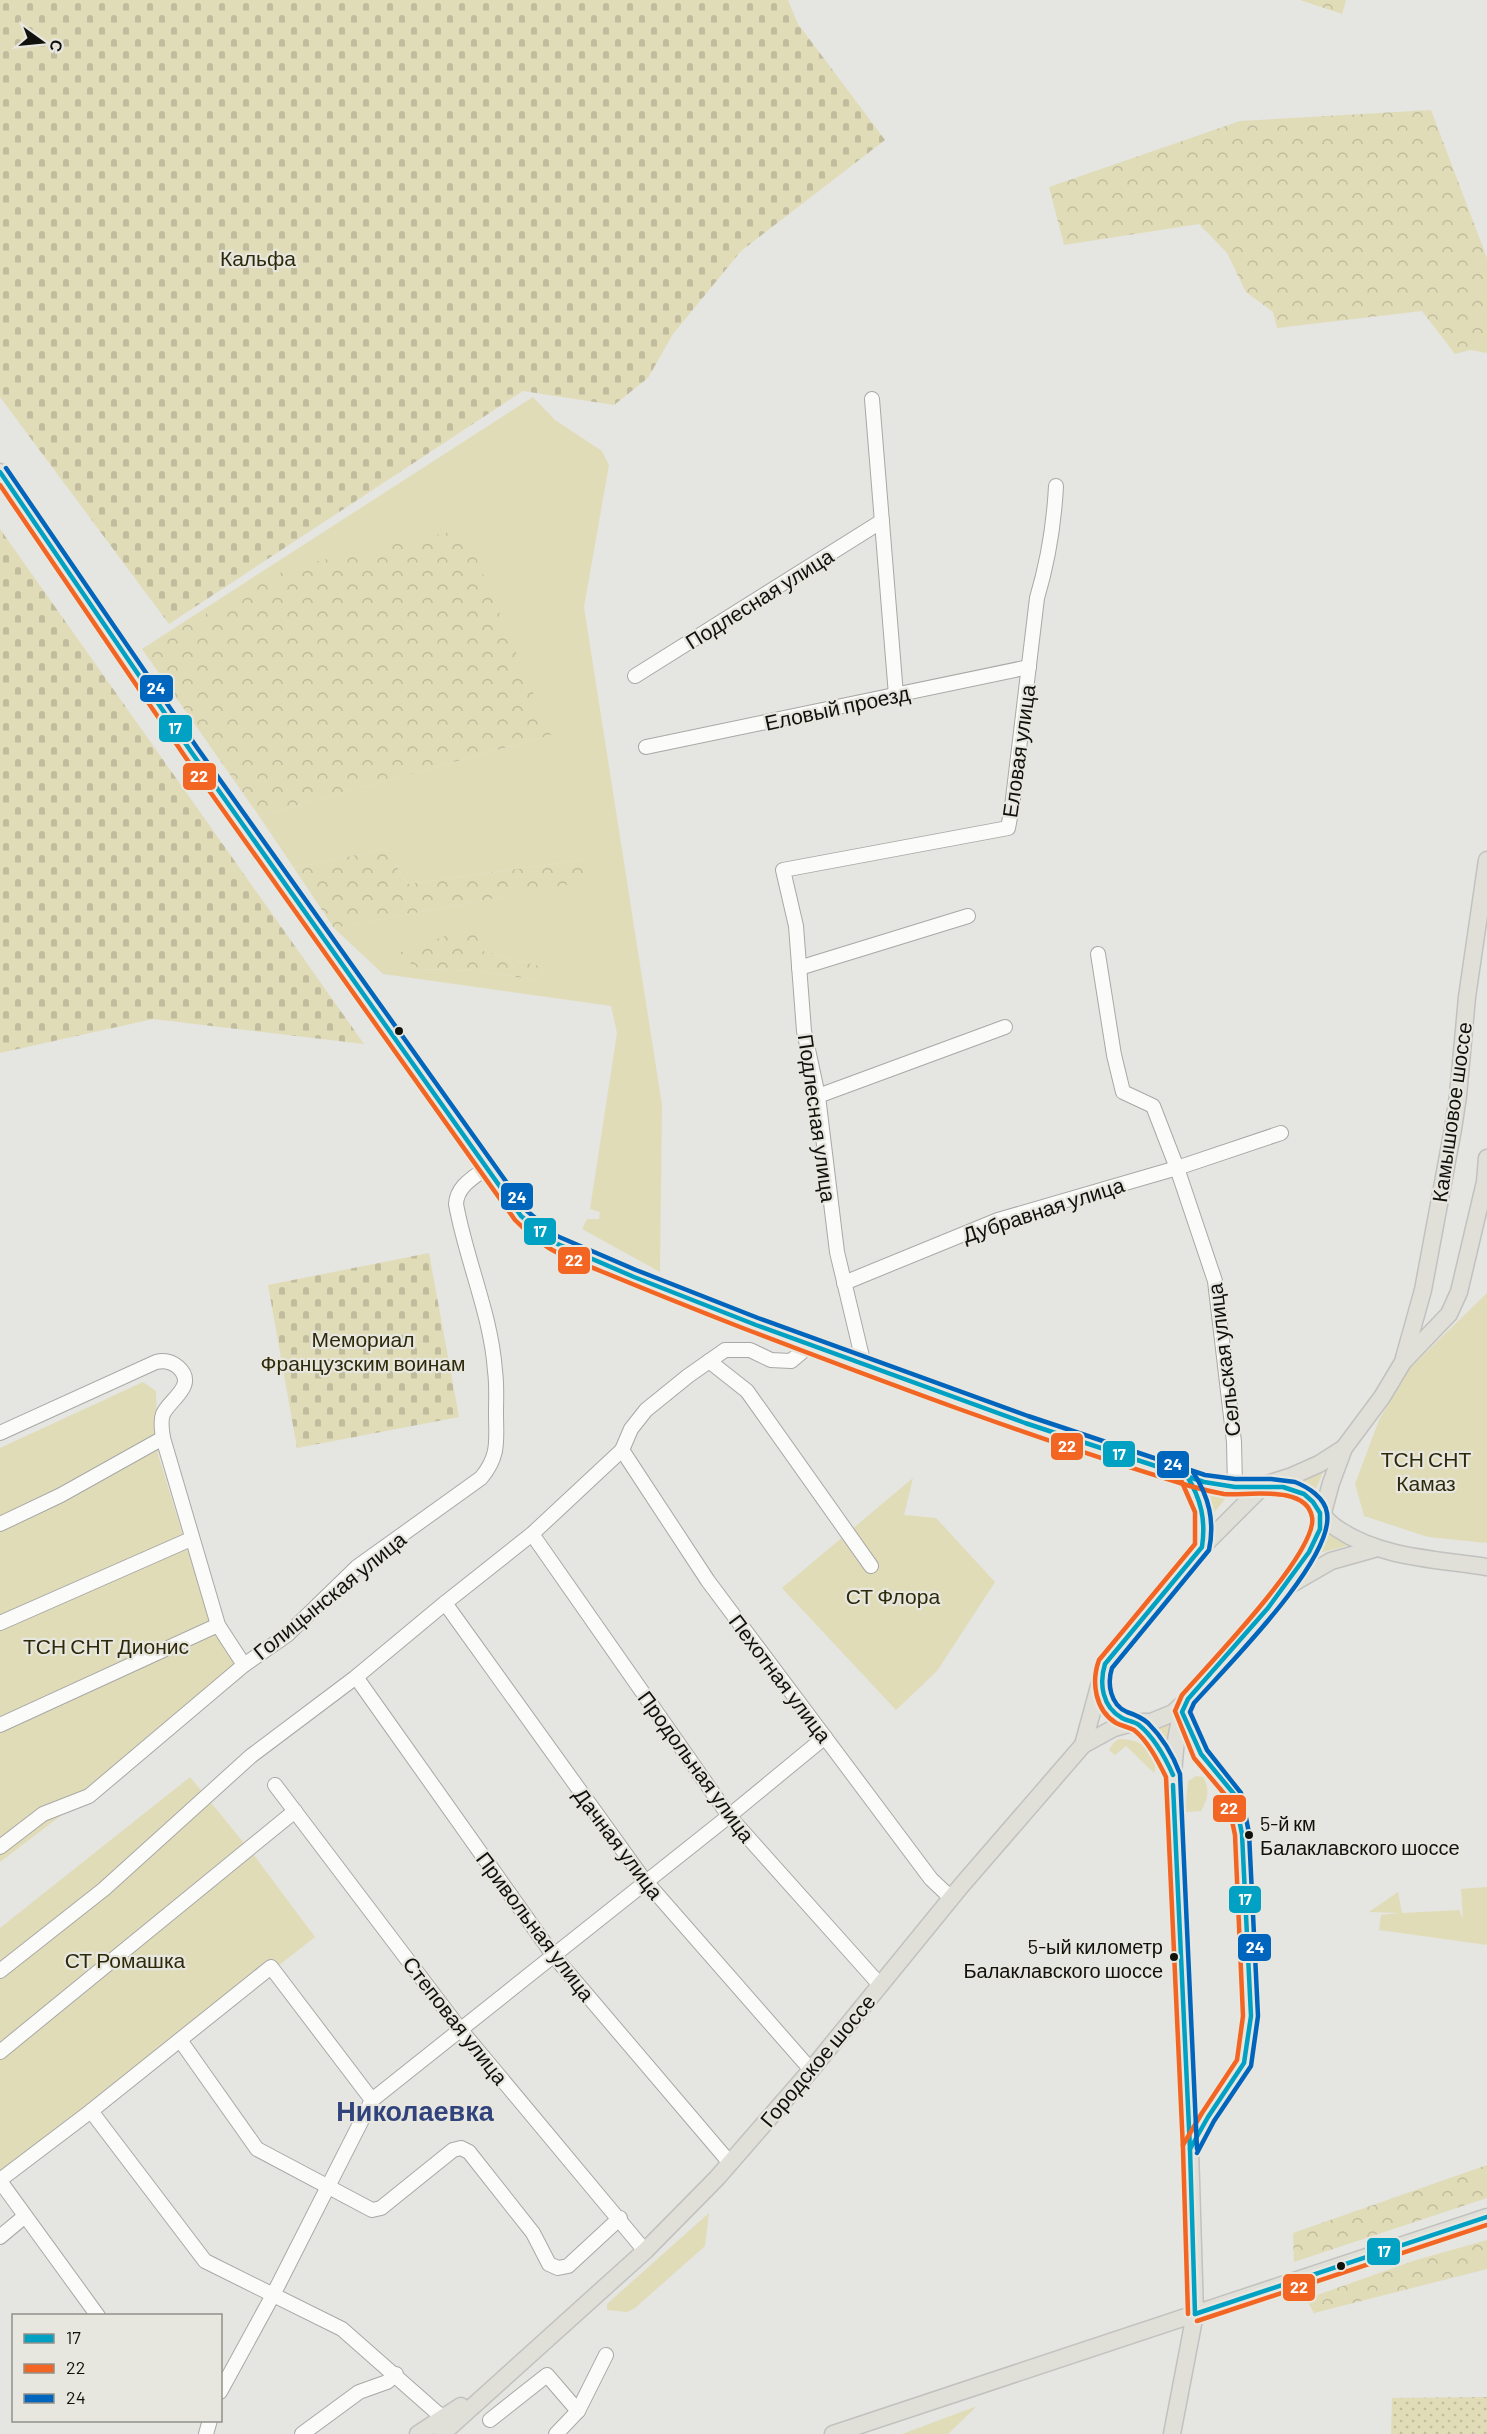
<svg xmlns="http://www.w3.org/2000/svg" width="1487" height="2434" font-family="Barlow,sans-serif">
<style>
.green{fill:#e1dcb8;fill-rule:evenodd}
.forest{fill:url(#forest-crowns)}
.cemetery{fill:url(#cemetery-stones)}
.park{fill:url(#park-dots)}
.lines{fill:none;stroke-linecap:round;stroke-linejoin:round}
.minor-casing{stroke:#a8a8a6;stroke-width:16}
.major-casing{stroke:#c1c1c0;stroke-width:19}
.minor{stroke:#fbfbfa;stroke-width:14}
.major{stroke:#e1e0d8;stroke-width:16}
.bus-1-casing{stroke:#e7e6df;stroke-width:9}
.bus-2-casing{stroke:#e7e6df;stroke-width:9}
.bus-3-casing{stroke:#e7e6df;stroke-width:9}
.bus-1{stroke:#01a1c4;stroke-width:4.5}
.bus-2{stroke:#f26522;stroke-width:4.5}
.bus-3{stroke:#0065bd;stroke-width:4.5}
.bus-dot{fill:#11110e;stroke:#e7e6df;stroke-width:2}
.labels{text-anchor:middle;dominant-baseline:central;stroke-width:4.5;stroke-linejoin:round;paint-order:stroke}
.bus-label{font-size:20px;fill:#11110e;stroke:#e7e6df;text-anchor:start}
.park-label{font-size:21px;fill:#2e2a09;stroke:#e7e6df}
.street-label{font-size:21px;fill:#11110e;stroke:#e7e6df}
.district-label{font-size:27px;font-weight:bold;fill:#31437d;stroke:#e7e6df}
.line-badge{stroke:#e7e6df;stroke-width:2}
.badge-label{font-size:16px;text-anchor:middle;font-weight:bold;fill:#fff}
</style>
<defs>
<pattern id="forest-crowns" width="20" height="18" patternUnits="userSpaceOnUse" patternTransform="scale(1.5)"><rect width="20" height="18" fill="#e1dcb8"/><path d="M2 6a3 3 0 1 1 6 0M12 15a3 3 0 1 1 6 0" fill="none" stroke="#c0bc9d"/></pattern>
<pattern id="cemetery-stones" width="16" height="16" patternUnits="userSpaceOnUse" patternTransform="scale(1.5)"><rect width="16" height="16" fill="#e1dcb8"/><path d="M2 7V4a2 2 0 0 1 4 0v3zM10 15v-3a2 2 0 0 1 4 0v3z" fill="#c0bc9d"/></pattern>
<pattern id="park-dots" width="8" height="8" patternUnits="userSpaceOnUse" patternTransform="scale(1.5)"><rect width="8" height="8" fill="#e1dcb8"/><path d="M2 2h.1M6 6h.1" fill="none" stroke="#c0bc9d" stroke-width="1.8" stroke-linecap="round"/></pattern>
</defs>
<rect width="100%" height="100%" fill="#e5e5e1"/>
<g class="green">
<path d="M533,397L555,420L602,451L609,465L584,607L662,1105L660,1272L582,1229L587,1219H599L600,1212L590,1209L617,1033L611,1006L383,974L334,928L591,880L582,860L408,884L385,849L294,868L259,816L551,735L142,649ZM493,932L483,951L543,967L541,981L480,971L419,969L397,954Z"/>
<polygon points="1487,1293 1487,1543 1428,1537 1364,1516 1355,1484 1379,1420 1407,1371"/>
<polygon points="143,1382 156,1391 158,1454 202,1597 234,1663 244,1676 0,1862 0,1448"/>
<polygon points="1324,1470 1315,1491 1298,1482"/>
<polygon points="913,1478 904,1515 936,1518 995,1582 937,1671 896,1710 782,1588"/>
<polygon points="1207,1492 1230,1493 1212,1515"/>
<polygon points="1328,1532 1354,1544 1319,1553"/>
<polygon points="1171,1722 1168,1748 1154,1729"/>
<path d="M1119,1739C1137,1738 1162,1751 1154,1773L1126,1746L1115,1755L1109,1750L1113,1743Z"/>
<path d="M1196,1776L1203,1777C1210,1789 1208,1800 1201,1811L1185,1812L1188,1781Z"/>
<polygon points="190,1777 253,1854 315,1937 0,2183 0,1928"/>
<polygon points="1487,1887 1487,1945 1379,1930 1381,1915 1399,1913 1369,1912 1398,1892 1402,1913 1459,1910 1463,1919 1461,1889"/>
<polygon points="709,2213 705,2246 635,2308 627,2312 607,2310 607,2304"/>
<polygon points="977,2406 948,2434 902,2434"/>
</g>
<g class="forest">
<polygon points="1300,0 1346,0 1342,14"/>
<polygon points="1431,110 1487,258 1487,353 1470,350 1455,354 1422,311 1277,328 1273,312 1246,292 1227,253 1199,224 1064,245 1049,187 1240,121"/>
<polygon points="464,529 551,735 259,816 142,649 291,567"/>
<polygon points="385,849 408,884 582,860 592,880 334,928 294,868"/>
<polygon points="462,930 494,932 483,951 543,967 541,981 480,971 419,969 396,954"/>
<polygon points="1487,2165 1487,2198 1294,2262 1293,2233"/>
<polygon points="1487,2240 1487,2269 1314,2313 1306,2299 1416,2260"/>
</g>
<g class="cemetery">
<polygon points="0,0 788,0 798,24 885,140 741,251 673,334 648,378 614,405 523,391 169,624 0,397"/>
<polygon points="0,529 364,1044 153,1019 0,1053"/>
<polygon points="429,1253 459,1417 297,1448 268,1285"/>
</g>
<polygon class="park" points="1487,2397 1487,2434 1391,2434 1392,2398"/>
<g class="lines">
<defs>
<g id="minor">
<polyline points="872,399 896,695"/>
<polyline points="635,676 882,521"/>
<polyline points="646,747 1029,667"/>
<polyline points="1098,954 1114,1055 1123,1092 1153,1106 1177,1168 1215,1281 1234,1442 1235,1487"/>
<polyline points="799,968 968,916"/>
<polyline points="818,1096 1005,1027"/>
<polyline points="844,1283 998,1220 1177,1168 1281,1133"/>
<polyline points="709,1361 747,1391 871,1566"/>
<path d="M864,1365L837,1252L818,1096L804,1031L796,926L783,870L1008,828L1012,807L1037,598C1048,561 1054,525 1056,486"/>
<path d="M0,1433L156,1362C164,1360 171,1361 178,1367C198,1385 170,1399 163,1414C160,1422 162,1430 163,1438L218,1625L244,1665"/>
<polyline points="622,1450 708,1581 931,1879 951,1898"/>
<polyline points="0,1524 61,1495 163,1438"/>
<polyline points="532,1534 729,1816 880,1985"/>
<polyline points="445,1603 642,1877 811,2070"/>
<polyline points="0,1623 191,1539"/>
<polyline points="356,1677 553,1955 730,2163"/>
<polyline points="0,1725 218,1625"/>
<polyline points="275,1785 460,2029 645,2251"/>
<path d="M0,1847L43,1814L89,1796L244,1665L287,1635L357,1567L481,1478C500,1455 496,1440 496,1413C496,1399 497,1385 495,1371C491,1314 466,1260 456,1204C457,1186 473,1178 486,1168"/>
<polyline points="0,1971 104,1889 251,1756 356,1677 445,1603 532,1534 622,1450 631,1429 646,1410 688,1376 725,1350 750,1350 771,1360 791,1361 809,1346"/>
<polyline points="180,2040 257,2149 372,2210 381,2208 453,2150 461,2148 469,2152 533,2233 549,2264 558,2268 568,2266 620,2218"/>
<polyline points="0,2052 295,1811"/>
<polyline points="91,2111 205,2261 342,2329 443,2418"/>
<polyline points="0,2180 91,2111 271,1967 372,2100"/>
<polyline points="0,2181 98,2316"/>
<polyline points="0,2237 25,2216"/>
<polyline points="220,2392 273,2295 372,2100 729,1816 825,1737"/>
<polyline points="490,2420 547,2375 578,2411"/>
<polyline points="206,2434 210,2420"/>
<polyline points="302,2434 359,2392 387,2382 396,2374"/>
<polyline points="556,2434 578,2411 606,2355"/>
</g>
<g id="major">
<path d="M0,472C168,724 345,970 521,1216L553,1242C668,1294 786,1336 904,1380C996,1413 1086,1448 1180,1475C1198,1480 1215,1486 1234,1487C1252,1488 1271,1482 1289,1487C1311,1495 1319,1517 1338,1529C1380,1558 1437,1559 1487,1567"/>
<polyline points="1404,1358 1423,1290 1453,1129 1458,1096 1467,997 1487,860"/>
<path d="M1187,1476C1203,1500 1207,1519 1202,1547"/>
<polyline points="1288,1586 1331,1561 1374,1549"/>
<path d="M1102,1679C1103,1695 1108,1712 1124,1718C1128,1720 1133,1720 1137,1723C1153,1734 1165,1757 1173,1774"/>
<polyline points="1083,1745 1105,1664 1202,1547 1264,1485 1292,1476 1319,1464 1344,1448"/>
<polyline points="418,2434 461,2406"/>
<polyline points="442,2434 645,2251 717,2178 811,2070 961,1886 1083,1745 1114,1728 1136,1722 1151,1722 1173,1713 1185,1702"/>
<polyline points="833,2434 1487,2217"/>
<path d="M1172,2434L1195,2314L1190,2149L1173,1775C1175,1748 1176,1723 1188,1699L1285,1588L1315,1542L1331,1483L1344,1448L1382,1397L1403,1362L1449,1314L1459,1292L1485,1182L1487,1158"/>
</g>
</defs>
<use href="#minor" class="minor-casing"/>
<use href="#major" class="major-casing"/>
<use href="#minor" class="minor"/>
<use href="#major" class="major"/>
<defs>
<g id="bus-1">
<polyline points="0,472 192,753 521,1216 553,1242 634,1277 756,1325 1025,1423 1204,1482 1235,1487 1283,1487 1304,1494 1313,1502 1320,1513 1320,1529 1309,1552 1268,1608 1188,1699 1182,1712 1201,1754 1234,1794 1242,1834 1251,2016 1244,2063 1208,2117 1190,2149"/>
<path d="M1173,1775C1165,1757 1155,1738 1139,1725C1134,1721 1127,1721 1122,1718C1102,1707 1099,1683 1105,1664L1202,1547C1206,1520 1201,1499 1187,1476"/>
<polyline points="1173,1785 1190,2149 1195,2314"/>
<polyline points="1195,2314 1487,2217"/>
</g>
<g id="bus-2">
<path d="M0,485L186,758L515,1220C525,1230 537,1241 549,1248C565,1258 586,1265 603,1272C649,1291 694,1309 740,1327C884,1382 1029,1437 1177,1482C1192,1487 1208,1491 1224,1494C1247,1496 1306,1484 1312,1517C1319,1551 1207,1666 1182,1695L1175,1711L1194,1758L1227,1797L1235,1835L1243,2016L1237,2060L1202,2113L1183,2145"/>
<path d="M1181,1480L1195,1512V1544L1099,1660C1091,1682 1095,1710 1116,1723C1122,1726 1128,1727 1134,1730C1148,1741 1158,1761 1166,1777L1183,2149L1188,2314"/>
<polyline points="1197,2321 1487,2225"/>
</g>
<g id="bus-3">
<path d="M6,468L198,749L527,1211L557,1236L636,1270L758,1318L1028,1416L1205,1475L1235,1479H1271L1295,1482C1308,1487 1325,1498 1327,1513C1335,1559 1226,1667 1194,1703L1190,1712L1207,1750L1241,1793L1249,1833L1258,2016L1251,2066L1214,2121L1197,2153"/>
<path d="M1193,1472C1209,1497 1215,1521 1209,1550L1112,1668C1107,1683 1110,1705 1127,1712C1136,1715 1141,1717 1148,1723C1162,1737 1173,1755 1180,1774L1197,2149"/>
</g>
</defs>
<use href="#bus-1" class="bus-1-casing"/>
<use href="#bus-2" class="bus-2-casing"/>
<use href="#bus-3" class="bus-3-casing"/>
<use href="#bus-1" class="bus-1"/>
<use href="#bus-2" class="bus-2"/>
<use href="#bus-3" class="bus-3"/>
</g>
<g class="bus-dot">
<circle cx="399" cy="1031" r="5"/>
<circle cx="1249" cy="1835" r="5"/>
<circle cx="1174" cy="1957" r="5"/>
<circle cx="1341" cy="2266" r="5"/>
</g>
<g class="labels">
<g class="bus-label">
<text x="1260" y="1823">5-й км<tspan x="1260" dy="24">Балаклавского шоссе</tspan></text>
<text x="1163" y="1946" text-anchor="end">5-ый километр<tspan x="1163" dy="24">Балаклавского шоссе</tspan></text>
</g>
<g class="park-label">
<text x="258" y="257">Кальфа</text>
<text x="363" y="1338">Мемориал<tspan x="363" dy="24">Французским воинам</tspan></text>
<text x="1426" y="1458">ТСН СНТ<tspan x="1426" dy="24">Камаз</tspan></text>
<text x="893" y="1595">СТ Флора</text>
<text x="106" y="1645">ТСН СНТ Дионис</text>
<text x="125" y="1959">СТ Ромашка</text>
</g>
<g class="street-label">
<text transform="translate(759 598) rotate(-32)">Подлесная улица</text>
<text transform="translate(837 707) rotate(-12)">Еловый проезд</text>
<text transform="translate(1018 751) rotate(-82)">Еловая улица</text>
<text transform="translate(1451 1112) rotate(-82)">Камышовое шоссе</text>
<text transform="translate(818 1118) rotate(82)">Подлесная улица</text>
<text transform="translate(1043 1209) rotate(-18)">Дубравная улица</text>
<text transform="translate(1223 1360) rotate(-97)">Сельская улица</text>
<text transform="translate(329 1595) rotate(-39)">Голицынская улица</text>
<text transform="translate(781 1678) rotate(53)">Пехотная улица</text>
<text transform="translate(697 1766) rotate(54)">Продольная улица</text>
<text transform="translate(619 1843) rotate(53)">Дачная улица</text>
<text transform="translate(536 1926) rotate(53)">Привольная улица</text>
<text transform="translate(456 2020) rotate(52)">Степовая улица</text>
<text transform="translate(817 2060) rotate(-50)">Городское шоссе</text>
</g>
<g class="district-label">
<text x="415" y="2110">Николаевка</text>
</g>
</g>
<g class="line-badge">
<rect x="139" y="674" width="35" height="29" rx="6" fill="#0065bd"/>
<rect x="158" y="714" width="35" height="29" rx="6" fill="#01a1c4"/>
<rect x="182" y="762" width="35" height="29" rx="6" fill="#f26522"/>
<rect x="500" y="1182" width="34" height="29" rx="6" fill="#0065bd"/>
<rect x="523" y="1217" width="34" height="29" rx="6" fill="#01a1c4"/>
<rect x="557" y="1246" width="34" height="29" rx="6" fill="#f26522"/>
<rect x="1050" y="1432" width="34" height="29" rx="6" fill="#f26522"/>
<rect x="1102" y="1440" width="34" height="28" rx="6" fill="#01a1c4"/>
<rect x="1156" y="1450" width="34" height="29" rx="6" fill="#0065bd"/>
<rect x="1212" y="1794" width="35" height="29" rx="6" fill="#f26522"/>
<rect x="1228" y="1885" width="34" height="29" rx="6" fill="#01a1c4"/>
<rect x="1237" y="1933" width="35" height="29" rx="6" fill="#0065bd"/>
<rect x="1366" y="2237" width="35" height="29" rx="6" fill="#01a1c4"/>
<rect x="1282" y="2273" width="34" height="29" rx="6" fill="#f26522"/>
</g>
<g class="badge-label">
<text x="156" y="694">24</text>
<text x="175" y="734">17</text>
<text x="199" y="782">22</text>
<text x="517" y="1203">24</text>
<text x="540" y="1237">17</text>
<text x="574" y="1266">22</text>
<text x="1067" y="1452">22</text>
<text x="1119" y="1460">17</text>
<text x="1173" y="1470">24</text>
<text x="1229" y="1814">22</text>
<text x="1245" y="1905">17</text>
<text x="1255" y="1953">24</text>
<text x="1384" y="2257">17</text>
<text x="1299" y="2293">22</text>
</g>
<rect x="12" y="2314" width="210" height="108" fill="#e7e6df" stroke="#91918b" stroke-width="1.5"/>
<rect x="24" y="2334" width="30" height="9" fill="#01a1c4" stroke="#91918b" stroke-width="1.5"/>
<text x="66" y="2344" font-size="18" fill="#11110e">17</text>
<rect x="24" y="2364" width="30" height="9" fill="#f26522" stroke="#91918b" stroke-width="1.5"/>
<text x="66" y="2374" font-size="18" fill="#11110e">22</text>
<rect x="24" y="2394" width="30" height="9" fill="#0065bd" stroke="#91918b" stroke-width="1.5"/>
<text x="66" y="2404" font-size="18" fill="#11110e">24</text>
<g transform="translate(42 42) rotate(105)" stroke="#e7e6df" stroke-width="4.5" paint-order="stroke">
<path d="M0-4.5L10 22L0 15L-10 22Z" fill="#11110e"/>
<text y="-9" font-size="16" font-weight="bold" text-anchor="middle" fill="#11110e">С</text>
</g>
</svg>
